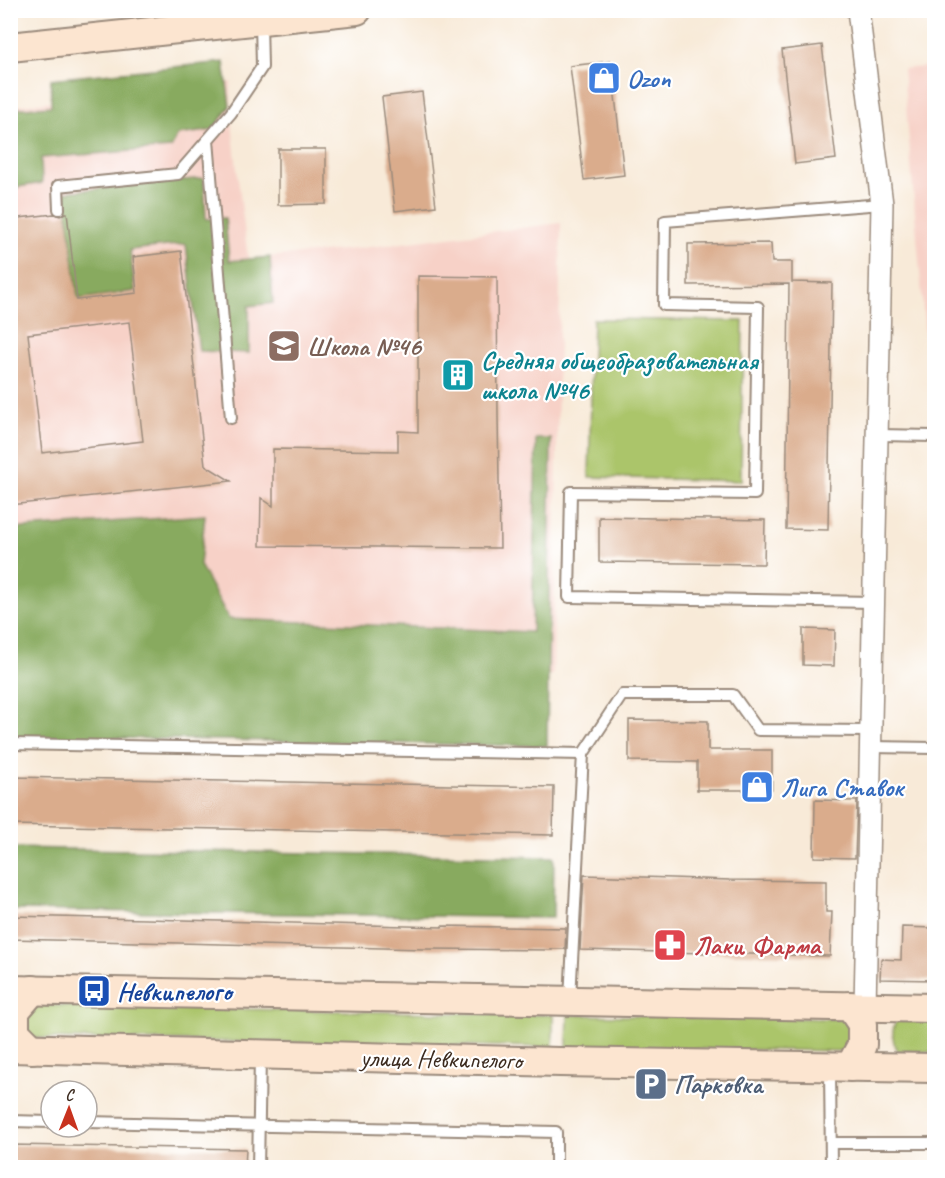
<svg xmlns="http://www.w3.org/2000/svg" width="945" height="1178" font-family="Caveat,sans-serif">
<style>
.built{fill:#f7d1c7}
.green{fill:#abc56a;stroke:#737844;stroke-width:1.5}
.forest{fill:#88aa5e;stroke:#626a3e;stroke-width:1.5}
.building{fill:#daac8c;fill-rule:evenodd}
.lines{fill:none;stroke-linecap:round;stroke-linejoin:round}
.lane-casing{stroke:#9a8a7b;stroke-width:14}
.street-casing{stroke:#9a8a7b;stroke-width:24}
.secondary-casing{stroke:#9a8a7b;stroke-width:32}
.lane{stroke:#fff;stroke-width:10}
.street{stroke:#fff;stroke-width:21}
.secondary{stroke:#fce5d0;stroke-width:28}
.labels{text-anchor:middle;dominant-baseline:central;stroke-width:4.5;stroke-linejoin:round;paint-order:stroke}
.shop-label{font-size:26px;font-weight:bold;fill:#366cbe;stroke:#fff;text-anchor:start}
.education-label{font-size:26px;font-weight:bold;fill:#785e54;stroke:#fff;text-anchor:start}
.culture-label{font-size:26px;font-weight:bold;fill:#0d838f;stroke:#fff;text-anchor:start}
.health-label{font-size:26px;font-weight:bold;fill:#be3a42;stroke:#fff;text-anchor:start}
.transit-label{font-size:26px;font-weight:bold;fill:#164399;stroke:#fff;text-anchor:start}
.street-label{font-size:26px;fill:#3b2a1e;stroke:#fff}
.service-label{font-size:26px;font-weight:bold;fill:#4e5e75;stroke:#fff;text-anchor:start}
</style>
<rect width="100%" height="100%" fill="#fff"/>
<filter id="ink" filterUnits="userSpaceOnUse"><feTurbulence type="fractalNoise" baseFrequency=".0167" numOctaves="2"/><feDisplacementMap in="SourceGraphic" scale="12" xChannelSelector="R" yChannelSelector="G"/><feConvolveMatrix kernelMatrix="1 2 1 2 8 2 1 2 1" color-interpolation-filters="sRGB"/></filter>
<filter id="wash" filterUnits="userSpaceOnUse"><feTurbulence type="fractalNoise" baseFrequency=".008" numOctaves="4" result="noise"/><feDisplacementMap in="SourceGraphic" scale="24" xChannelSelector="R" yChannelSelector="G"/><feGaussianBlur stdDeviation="1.35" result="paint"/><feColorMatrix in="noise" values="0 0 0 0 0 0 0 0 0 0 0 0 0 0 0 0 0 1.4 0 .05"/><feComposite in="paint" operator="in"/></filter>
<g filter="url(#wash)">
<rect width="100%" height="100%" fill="#f8ead8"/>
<g class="built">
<polygon points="934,66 934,392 930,393 903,69"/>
<polygon points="231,82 231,113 237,170 248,259 354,249 561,223 553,675 11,666 11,106"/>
</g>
<g class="green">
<polygon points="593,319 743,321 741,481 589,477"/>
<polygon points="30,1005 553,1015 553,1047 29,1038 25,1011"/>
<polygon points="568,1015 848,1019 852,1024 847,1051 567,1047"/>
<path d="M897,1020L934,1021V1052L898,1051C892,1043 891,1028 897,1020Z"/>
</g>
<g class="forest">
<polygon points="224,62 230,106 213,130 178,135 171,148 41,158 42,183 11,188 11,109 51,106 51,79"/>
<polygon points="204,178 206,219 225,218 229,261 270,257 273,303 249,306 249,353 199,351 186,244 130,250 135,291 78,299 65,192"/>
<polygon points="536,439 551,439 547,746 11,736 11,529 205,515 200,565 229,619 532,632"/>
<polygon points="11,848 554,857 553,918 11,910"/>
</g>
<g id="blocks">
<g class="building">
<polygon points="822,45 836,159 795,164 782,50"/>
<polygon points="611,61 624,175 584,180 570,66"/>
<polygon points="422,92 436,206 395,211 382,97"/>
<polygon points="278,149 326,149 326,204 278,205"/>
<path d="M65,213H67L77,300L137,293L133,257L181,251L205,465L231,481L10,505V219L54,214L60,216ZM129,322L143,441L42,453L28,334Z"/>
<polygon points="771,243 772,262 792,262 792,282 832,283 828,530 786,529 789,284 688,285 688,244"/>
<polygon points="418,276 497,277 498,416 500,548 260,546 261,498 273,506 273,449 398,451 398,431 418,432"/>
<polygon points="599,517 765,520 764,564 599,562"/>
<polygon points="803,629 835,630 834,666 803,665"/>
<polygon points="629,720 708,721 708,750 772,750 772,790 697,790 697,762 629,761"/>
<polygon points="10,777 554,787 553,835 10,825"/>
<polygon points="815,800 857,801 855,858 814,857"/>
<polygon points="584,875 730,880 826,881 826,912 832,912 830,956 580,950"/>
<polygon points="10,916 146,919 442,927 442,926 566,928 565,949 552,949 552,950 425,949 10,939"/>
<polygon points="902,927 934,928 934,980 880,979 881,959 901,960"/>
<polygon points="10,1145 246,1149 245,1167 10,1167"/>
</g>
</g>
</g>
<g filter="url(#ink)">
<use href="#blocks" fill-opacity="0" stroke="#9a8a7b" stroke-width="1.5"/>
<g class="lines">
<defs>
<g id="lane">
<polyline points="208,140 231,418"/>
<polyline points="59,209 58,186 178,174 231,113 262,67 261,21"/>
<polyline points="878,435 934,436"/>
<polyline points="874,602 569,597 571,492 755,494 758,307 664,305 665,221 882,204"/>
<polyline points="10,744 583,754 622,695 733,695 758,730 870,731"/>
<polyline points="871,747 934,748"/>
<polyline points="570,999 583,754"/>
<polyline points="830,1067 831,1168"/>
<polyline points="10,1121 51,1122"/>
<polyline points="87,1122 556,1132 556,1168"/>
<polyline points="831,1143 934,1143"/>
<polyline points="258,1168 260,1057"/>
</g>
<polyline id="street" points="858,10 882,204 865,1006"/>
<g id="secondary">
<polyline points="10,47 357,10"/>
<polyline points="10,990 934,1008"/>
<polyline points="850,1006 862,1024 862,1045 850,1067"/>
<polyline points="10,1048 560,1062 934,1068"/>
<polyline points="32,1049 15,1032 15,1011 33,990"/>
</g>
</defs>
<use href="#lane" class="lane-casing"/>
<use href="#street" class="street-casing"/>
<use href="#secondary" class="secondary-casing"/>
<use href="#lane" class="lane"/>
<use href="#street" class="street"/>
<use href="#secondary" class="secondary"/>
</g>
</g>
<defs>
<symbol id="shop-square" viewBox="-11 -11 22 22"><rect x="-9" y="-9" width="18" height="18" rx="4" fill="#3f7fe0" stroke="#fff"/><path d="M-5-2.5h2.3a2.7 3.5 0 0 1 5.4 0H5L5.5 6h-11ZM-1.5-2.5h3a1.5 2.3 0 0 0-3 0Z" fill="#fff"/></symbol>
<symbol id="school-square" viewBox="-11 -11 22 22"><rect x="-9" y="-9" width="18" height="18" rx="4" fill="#8d6e63" stroke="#fff"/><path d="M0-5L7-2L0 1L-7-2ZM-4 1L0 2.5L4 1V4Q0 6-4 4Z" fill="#fff"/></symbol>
<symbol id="building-square" viewBox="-11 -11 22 22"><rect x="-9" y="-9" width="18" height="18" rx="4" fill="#0f9aa8" stroke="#fff"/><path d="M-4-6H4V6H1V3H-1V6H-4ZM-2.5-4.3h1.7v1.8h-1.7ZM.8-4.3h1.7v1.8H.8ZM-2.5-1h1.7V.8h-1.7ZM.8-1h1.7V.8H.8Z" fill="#fff"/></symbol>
<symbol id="pharmacy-square" viewBox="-11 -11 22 22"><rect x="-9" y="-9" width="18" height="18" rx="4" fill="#e0444e" stroke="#fff"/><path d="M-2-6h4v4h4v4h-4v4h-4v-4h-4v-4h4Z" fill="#fff"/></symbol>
<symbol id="bus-square" viewBox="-11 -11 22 22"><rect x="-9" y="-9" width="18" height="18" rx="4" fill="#1a4fb4" stroke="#fff"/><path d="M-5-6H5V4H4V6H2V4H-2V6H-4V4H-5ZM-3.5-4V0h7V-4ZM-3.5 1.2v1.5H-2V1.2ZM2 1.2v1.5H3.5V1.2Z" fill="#fff"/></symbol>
<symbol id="parking-square" viewBox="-11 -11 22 22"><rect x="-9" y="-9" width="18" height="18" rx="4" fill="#5c6f8a" stroke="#fff"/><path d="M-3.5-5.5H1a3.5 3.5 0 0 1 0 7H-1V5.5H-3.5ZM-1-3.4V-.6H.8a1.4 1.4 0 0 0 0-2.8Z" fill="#fff"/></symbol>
</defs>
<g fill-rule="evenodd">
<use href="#shop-square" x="585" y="59" width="38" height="38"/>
<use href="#school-square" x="265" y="327" width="38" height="38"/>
<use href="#building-square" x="439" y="356" width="38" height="38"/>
<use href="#shop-square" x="738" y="768" width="38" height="38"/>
<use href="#pharmacy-square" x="651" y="926" width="38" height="38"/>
<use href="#bus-square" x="75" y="972" width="38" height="38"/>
<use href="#parking-square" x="632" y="1065" width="38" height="38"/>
</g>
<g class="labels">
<g class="shop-label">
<text x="627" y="78">Ozon</text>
<text x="780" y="787">Лига Ставок</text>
</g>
<g class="education-label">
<text x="307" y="346">Школа №46</text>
</g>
<g class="culture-label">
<text x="481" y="360">Средняя общеобразовательная<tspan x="481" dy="30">школа №46</tspan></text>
</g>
<g class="health-label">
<text x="693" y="945">Лаки Фарма</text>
</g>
<g class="transit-label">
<text x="117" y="991">Невкипелого</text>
</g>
<g class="street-label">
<text transform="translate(441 1059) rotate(1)">улица Невкипелого</text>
</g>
<g class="service-label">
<text x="674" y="1084">Парковка</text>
</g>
</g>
<rect width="945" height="1178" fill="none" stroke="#fff" stroke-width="36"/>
<g transform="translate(69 1109) rotate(1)"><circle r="28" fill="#ffffff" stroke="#b1aaa5" stroke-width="1.5"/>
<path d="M0-4.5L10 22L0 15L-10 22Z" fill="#c8321e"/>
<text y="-9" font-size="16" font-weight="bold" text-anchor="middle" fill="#3b2a1e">С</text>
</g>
</svg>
